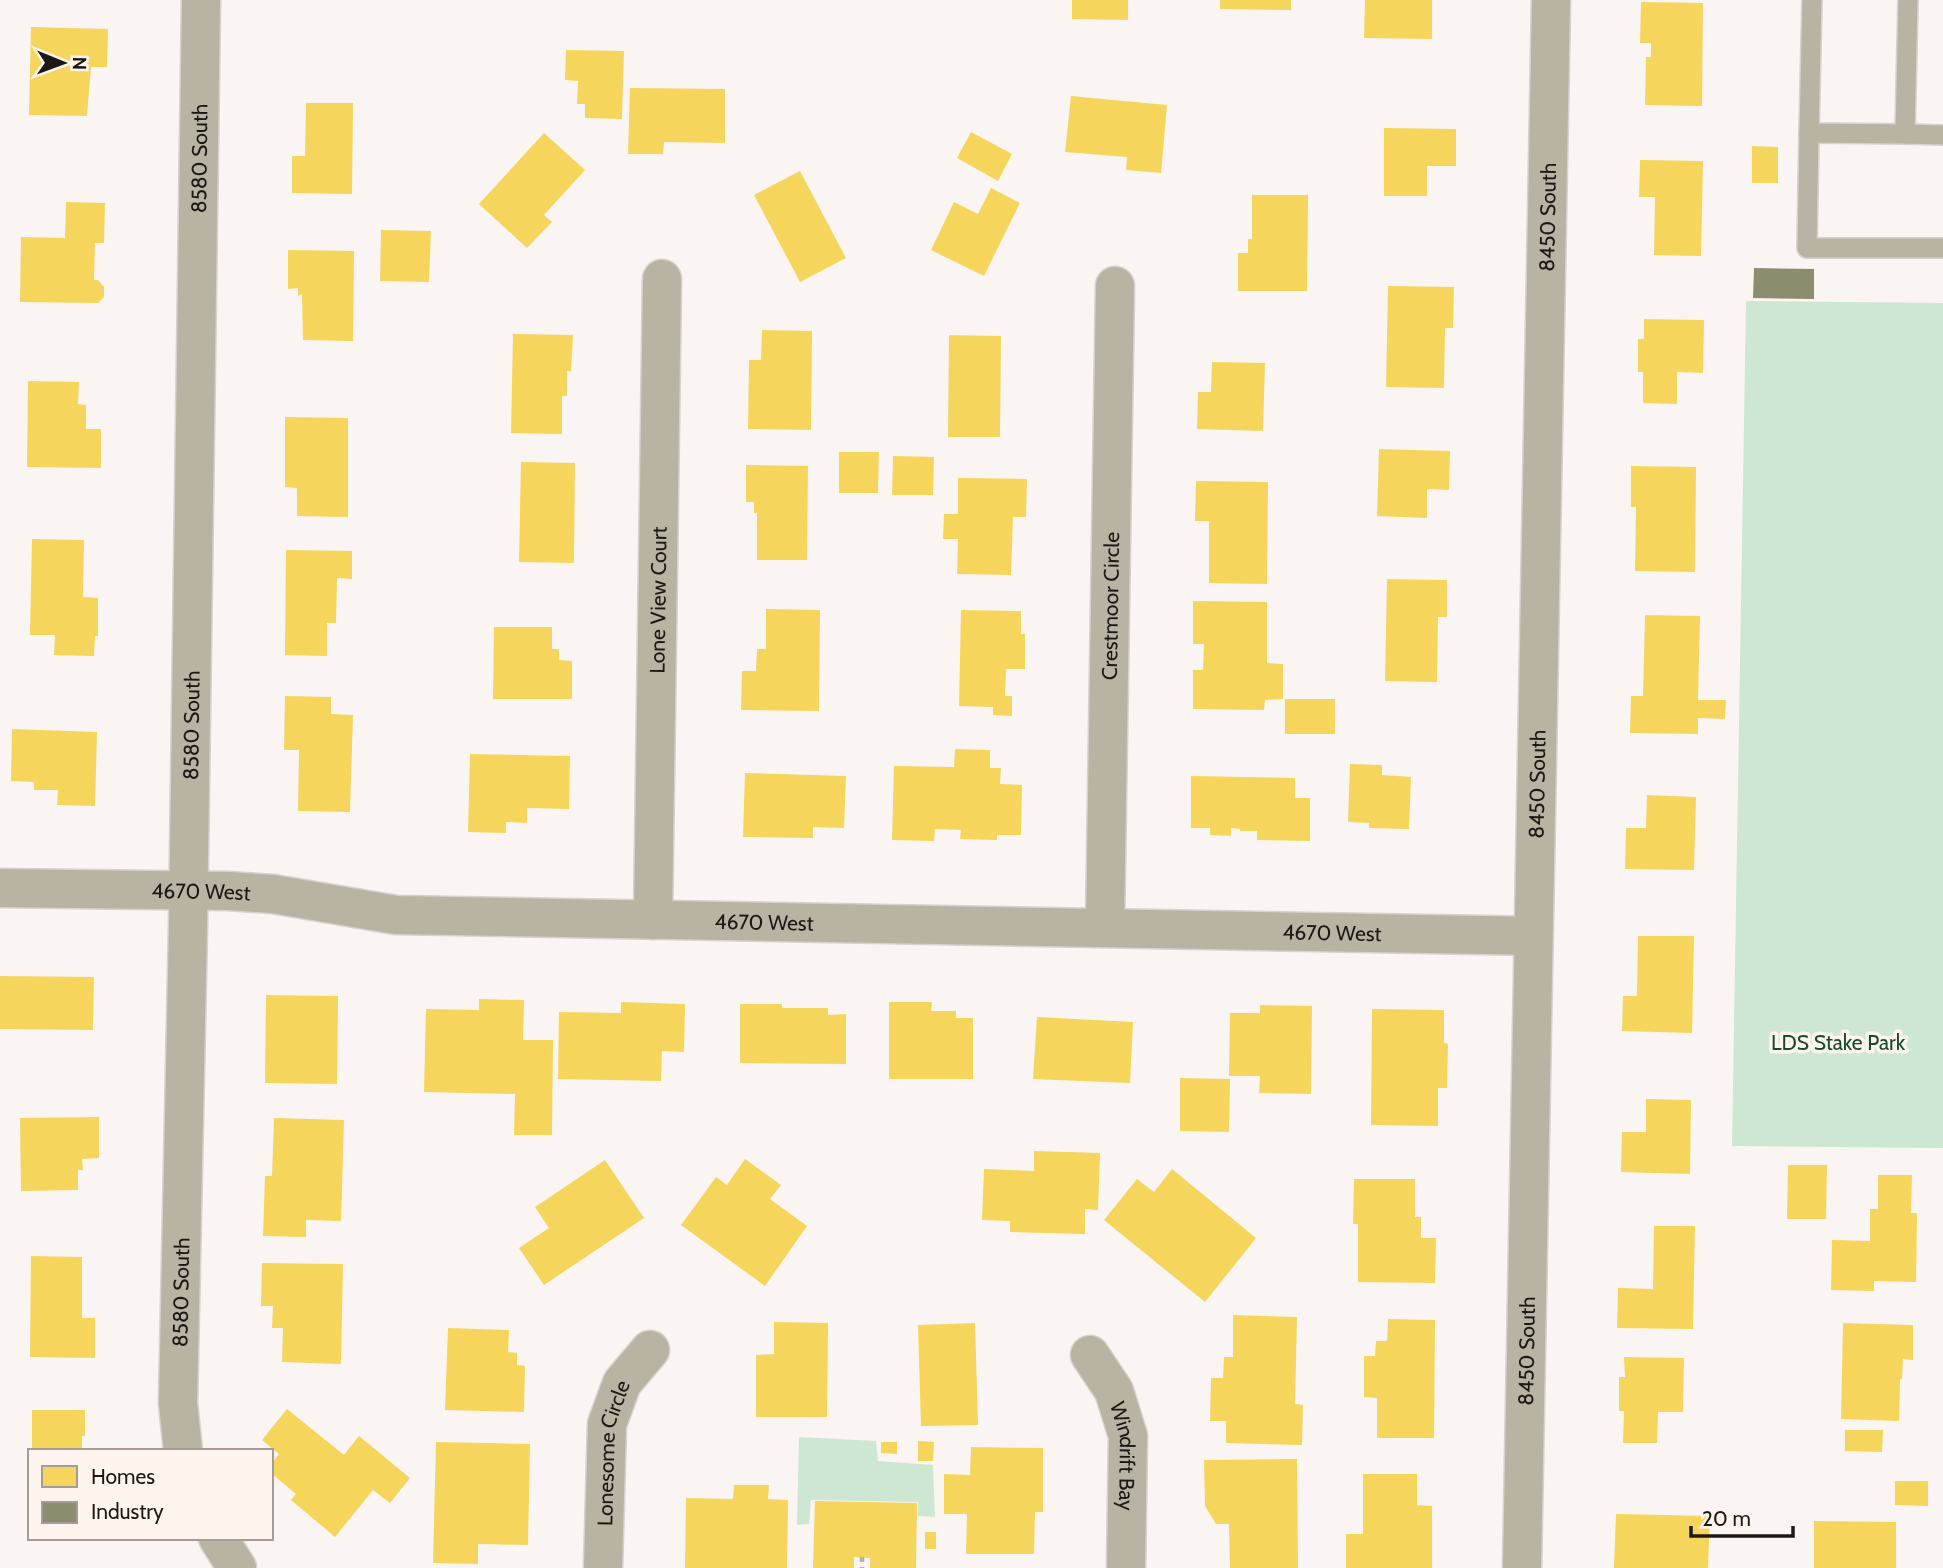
<svg xmlns="http://www.w3.org/2000/svg" width="1943" height="1568" font-family="Cabin,sans-serif">
<style>
.green{fill:#cde7d2}
.homes{fill:#f6d55c}
.industry{fill:#8c8c6e}
.lines{fill:none;stroke-linecap:round;stroke-linejoin:round}
.lane-casing{stroke:#d6d2cf;stroke-width:22}
.street-casing{stroke:#d6d2cf;stroke-width:41}
.path{stroke:#b8b3a8;stroke-width:4.5;stroke-dasharray:5 5;stroke-linecap:butt}
.lane{stroke:#b9b3a3;stroke-width:19}
.street{stroke:#b9b3a3;stroke-width:38}
.labels{text-anchor:middle;dominant-baseline:central;stroke-width:7;stroke-linejoin:round;paint-order:stroke}
.street-label{font-size:21px;fill:#1c1815;stroke:#fef4ee}
.park-label{font-size:21px;fill:#164c2c;stroke:#fef4ee}
</style>
<rect width="100%" height="100%" fill="#faf5f2"/>
<g class="green">
<polygon points="1746,301 1943,303 1943,1148 1732,1146"/>
<polygon points="799,1437 876,1441 878,1461 933,1465 935,1517 918,1516 918,1502 811,1500 809,1524 797,1525"/>
</g>
<g class="homes">
<polygon points="1072,0 1128,0 1128,20 1072,19"/>
<polygon points="1220,0 1291,0 1291,10 1220,9"/>
<polygon points="1365,0 1432,0 1432,39 1364,38"/>
<polygon points="1641,2 1703,3 1702,106 1645,105 1646,57 1651,57 1651,43 1640,43"/>
<polygon points="31,27 108,29 107,67 91,67 87,116 29,115"/>
<polygon points="566,50 624,51 622,119 585,118 585,104 577,104 578,81 565,80"/>
<polygon points="630,88 725,89 725,143 664,142 663,154 628,154"/>
<polygon points="1071,96 1167,105 1161,173 1126,170 1127,157 1065,152"/>
<polygon points="306,103 353,103 352,194 292,193 292,156 305,156"/>
<polygon points="1384,128 1456,129 1456,166 1427,166 1427,196 1384,196"/>
<polygon points="971,132 1012,154 998,181 957,158"/>
<polygon points="544,133 585,170 544,215 552,222 527,248 479,204"/>
<polygon points="1752,146 1778,147 1778,183 1752,183"/>
<polygon points="1640,160 1703,161 1701,256 1654,255 1655,197 1639,197"/>
<polygon points="800,171 846,258 800,282 754,195"/>
<polygon points="991,188 1020,203 984,276 931,250 954,202 978,214"/>
<polygon points="1252,195 1308,195 1307,291 1238,291 1238,253 1248,253 1248,239 1252,239"/>
<polygon points="66,202 105,203 104,243 95,243 94,280 98,280 104,287 104,297 98,303 20,302 21,237 65,238"/>
<polygon points="381,230 431,231 429,282 380,281"/>
<polygon points="288,250 354,251 353,341 303,340 302,294 298,296 298,288 288,289"/>
<polygon points="1388,286 1454,287 1453,328 1445,328 1444,388 1386,387"/>
<polygon points="1644,319 1704,320 1703,373 1677,372 1677,404 1643,403 1643,372 1638,372 1638,339 1644,339"/>
<polygon points="762,330 812,331 811,430 748,429 749,360 761,360"/>
<polygon points="513,334 573,335 571,371 567,371 567,396 562,396 562,434 511,433"/>
<polygon points="949,335 1001,336 1000,437 948,437"/>
<polygon points="1212,362 1265,363 1263,431 1197,429 1198,392 1211,392"/>
<polygon points="28,381 79,382 78,404 86,405 86,429 101,429 101,468 27,467"/>
<polygon points="285,417 348,418 348,517 297,516 297,488 285,487"/>
<polygon points="1379,449 1450,451 1449,490 1427,489 1427,518 1377,516"/>
<polygon points="839,452 879,452 878,493 839,493"/>
<polygon points="893,456 934,457 933,495 892,495"/>
<polygon points="521,462 575,463 574,563 519,562"/>
<polygon points="746,465 808,466 807,560 757,560 757,513 754,513 754,502 746,502"/>
<polygon points="1631,466 1696,467 1695,572 1635,571 1636,507 1631,507"/>
<polygon points="958,478 1027,479 1026,517 1013,517 1011,575 957,574 958,539 943,539 944,514 958,514"/>
<polygon points="1196,481 1268,482 1267,584 1209,583 1209,521 1195,521"/>
<polygon points="32,539 84,540 83,597 98,598 98,636 95,636 94,656 54,655 55,635 30,635"/>
<polygon points="286,550 352,551 352,579 337,578 336,623 327,623 327,656 285,655"/>
<polygon points="1387,579 1447,580 1447,617 1438,617 1437,682 1385,681"/>
<polygon points="1193,601 1267,602 1267,663 1283,664 1283,699 1265,700 1264,710 1193,709 1193,670 1203,670 1204,644 1193,644"/>
<polygon points="766,609 820,610 819,711 741,710 742,671 756,671 757,649 766,649"/>
<polygon points="961,610 1021,611 1021,634 1025,634 1025,669 1006,669 1005,696 1012,696 1012,716 993,715 993,707 959,706"/>
<polygon points="1645,615 1700,616 1698,700 1726,700 1725,719 1698,718 1698,734 1630,733 1631,696 1643,696"/>
<polygon points="494,627 552,627 552,649 559,649 559,660 572,661 572,699 493,699"/>
<polygon points="285,696 331,697 331,714 353,715 350,812 298,811 299,750 284,750"/>
<rect x="1285" y="699" width="50" height="35"/>
<polygon points="12,729 97,732 95,806 57,805 58,790 34,790 34,782 11,781"/>
<polygon points="955,749 990,750 990,768 1001,768 1000,784 1022,785 1021,835 997,835 997,840 960,839 961,830 935,829 934,841 892,840 894,766 954,767"/>
<polygon points="470,754 570,756 569,809 527,808 527,823 506,822 506,833 468,832"/>
<polygon points="1350,764 1382,765 1382,775 1411,777 1409,829 1369,828 1369,823 1348,822"/>
<polygon points="745,773 846,776 844,828 813,827 813,838 743,837"/>
<polygon points="1191,776 1295,778 1295,798 1310,798 1310,841 1257,840 1257,831 1240,831 1240,829 1231,828 1231,836 1210,835 1210,828 1191,828"/>
<polygon points="1647,795 1696,797 1694,870 1625,869 1626,828 1646,828"/>
<polygon points="1638,936 1694,936 1692,1033 1622,1031 1623,996 1637,996"/>
<polygon points="0,976 94,977 93,1030 0,1029"/>
<polygon points="266,995 338,996 337,1084 265,1083"/>
<polygon points="479,999 524,1000 523,1040 553,1040 552,1135 514,1135 515,1094 424,1092 426,1009 479,1010"/>
<polygon points="621,1002 685,1004 684,1052 662,1051 661,1081 558,1079 559,1012 621,1013"/>
<polygon points="889,1002 932,1002 931,1011 956,1011 956,1018 973,1018 973,1079 889,1079"/>
<polygon points="740,1004 782,1004 782,1008 828,1008 828,1015 846,1014 846,1064 740,1063"/>
<polygon points="1260,1005 1312,1006 1311,1094 1259,1093 1260,1076 1229,1076 1230,1013 1260,1013"/>
<polygon points="1372,1009 1444,1010 1444,1043 1448,1044 1447,1088 1438,1088 1438,1126 1371,1125"/>
<polygon points="1037,1017 1133,1022 1130,1083 1033,1079"/>
<polygon points="1180,1078 1230,1079 1229,1132 1180,1131"/>
<polygon points="1646,1099 1691,1100 1690,1174 1621,1172 1622,1132 1646,1132"/>
<polygon points="99,1117 99,1158 82,1159 83,1170 78,1170 78,1190 21,1191 20,1118"/>
<polygon points="274,1118 344,1120 341,1221 306,1220 306,1237 263,1236 265,1176 272,1176"/>
<polygon points="1034,1151 1100,1153 1098,1210 1085,1209 1085,1234 1010,1232 1010,1221 982,1220 984,1169 1034,1171"/>
<polygon points="745,1159 781,1185 770,1199 807,1226 765,1286 681,1225 716,1177 727,1185"/>
<polygon points="605,1160 644,1218 544,1285 519,1248 549,1228 535,1207"/>
<polygon points="1788,1165 1827,1165 1826,1219 1787,1219"/>
<polygon points="1172,1169 1256,1238 1205,1302 1104,1220 1137,1179 1154,1192"/>
<polygon points="1878,1175 1912,1175 1911,1213 1917,1213 1916,1282 1874,1281 1874,1291 1831,1290 1832,1240 1870,1241 1870,1209 1878,1209"/>
<polygon points="1354,1179 1415,1179 1415,1217 1421,1217 1421,1238 1436,1238 1435,1283 1358,1282 1358,1224 1353,1224"/>
<polygon points="1654,1226 1695,1226 1693,1329 1617,1328 1618,1288 1653,1289"/>
<polygon points="31,1256 82,1257 82,1318 95,1318 95,1358 30,1357"/>
<polygon points="262,1263 343,1264 341,1364 282,1362 283,1328 272,1328 273,1306 261,1306"/>
<polygon points="1233,1315 1297,1317 1295,1404 1303,1405 1302,1445 1226,1443 1226,1421 1210,1421 1211,1378 1223,1378 1224,1357 1233,1357"/>
<polygon points="1388,1319 1435,1320 1434,1438 1377,1438 1377,1398 1364,1397 1364,1356 1375,1356 1376,1341 1387,1341"/>
<polygon points="774,1322 828,1323 827,1417 756,1417 756,1355 774,1354"/>
<polygon points="975,1323 978,1425 921,1426 918,1325"/>
<polygon points="1843,1323 1913,1325 1913,1360 1903,1359 1902,1379 1900,1379 1899,1421 1841,1419"/>
<polygon points="448,1328 509,1330 508,1352 517,1353 517,1365 525,1366 524,1412 445,1410"/>
<polygon points="1624,1357 1684,1358 1683,1412 1658,1412 1657,1443 1623,1443 1624,1411 1619,1411 1619,1377 1625,1377"/>
<polygon points="287,1409 344,1455 359,1436 410,1478 390,1503 373,1490 335,1537 291,1500 296,1494 271,1473 271,1464 279,1454 262,1440"/>
<polygon points="32,1410 85,1410 85,1436 82,1436 82,1451 32,1451"/>
<polygon points="1845,1430 1883,1430 1882,1452 1845,1451"/>
<polygon points="918,1441 934,1442 933,1461 918,1461"/>
<polygon points="436,1442 530,1444 528,1545 478,1544 478,1564 433,1563"/>
<polygon points="881,1442 897,1442 897,1454 881,1453"/>
<polygon points="971,1447 1043,1448 1043,1512 1035,1512 1034,1554 966,1554 967,1514 944,1514 944,1474 970,1475"/>
<polygon points="1297,1459 1298,1568 1230,1568 1229,1524 1216,1524 1205,1506 1204,1460"/>
<polygon points="1363,1474 1417,1474 1417,1505 1432,1506 1432,1568 1346,1568 1346,1534 1363,1534"/>
<polygon points="1895,1481 1928,1481 1928,1506 1895,1505"/>
<polygon points="734,1485 769,1485 768,1499 788,1500 787,1568 685,1568 686,1498 733,1499"/>
<polygon points="815,1501 917,1503 916,1568 870,1568 870,1558 854,1557 854,1568 813,1568"/>
<polygon points="1616,1514 1710,1516 1708,1568 1614,1568"/>
<polygon points="1814,1521 1896,1522 1896,1568 1814,1568"/>
<rect x="925" y="1532" width="11" height="17"/>
</g>
<polygon class="industry" points="1754,268 1814,269 1814,299 1753,298"/>
<g class="lines">
<defs>
<g id="lane">
<polyline points="1812,0 1809,133 1905,134 1908,0"/>
<polyline points="1809,133 1807,248 1943,248"/>
<polyline points="1905,134 1943,135"/>
</g>
<g id="street">
<path id="s1" d="M0,888L228,891L273,894L396,915L1533,936"/>
<path id="s2" d="M653,920L662,279"/>
<path id="s3" d="M1105,926L1115,286"/>
<path id="s4" d="M1090,1355L1114,1391L1128,1436L1126,1568"/>
<path id="s5" d="M183,1451L178,1403L188,927L201,0"/>
<polyline points="218,1538 237,1568"/>
<path id="s6" d="M603,1568L607,1424L622,1383L650,1350"/>
<path id="s7" d="M1522,1568L1551,0"/>
</g>
</defs>
<use href="#lane" class="lane-casing"/>
<use href="#street" class="street-casing"/>
<polyline class="path" points="862,1557 862,1568"/>
<use href="#lane" class="lane"/>
<use href="#street" class="street"/>
</g>
<g class="labels">
<g class="street-label">
<text stroke="none"><textPath href="#s5" startOffset="1293">8580 South</textPath></text>
<text stroke="none"><textPath href="#s7" startOffset="1351">8450 South</textPath></text>
<text stroke="none"><textPath href="#s2" startOffset="320">Lone View Court</textPath></text>
<text stroke="none"><textPath href="#s3" startOffset="320">Crestmoor Circle</textPath></text>
<text stroke="none"><textPath href="#s5" startOffset="726">8580 South</textPath></text>
<text stroke="none"><textPath href="#s7" startOffset="784">8450 South</textPath></text>
<text stroke="none"><textPath href="#s1" startOffset="201">4670 West</textPath></text>
<text stroke="none"><textPath href="#s1" startOffset="766">4670 West</textPath></text>
<text stroke="none"><textPath href="#s1" startOffset="1334">4670 West</textPath></text>
<text stroke="none"><textPath href="#s5" startOffset="159">8580 South</textPath></text>
<text stroke="none"><textPath href="#s7" startOffset="217">8450 South</textPath></text>
<text stroke="none"><textPath href="#s6" startOffset="116">Lonesome Circle</textPath></text>
<text stroke="none"><textPath href="#s4" startOffset="110">Windrift Bay</textPath></text>
</g>
<g class="park-label">
<text x="1838" y="1042">LDS Stake Park</text>
</g>
</g>
<rect x="28" y="1449" width="245" height="91" fill="#fef4ee" stroke="#a49c97" stroke-width="2"/>
<rect x="42" y="1466" width="35" height="21" fill="#f6d55c" stroke="#a49c97" stroke-width="2"/>
<text x="91" y="1484" font-size="21" fill="#1c1815">Homes</text>
<rect x="42" y="1502" width="35" height="21" fill="#8c8c6e" stroke="#a49c97" stroke-width="2"/>
<text x="91" y="1519" font-size="21" fill="#1c1815">Industry</text>
<g transform="translate(63 63) rotate(91)" stroke="#fef4ee" stroke-width="5" paint-order="stroke">
<path d="M0-5L12 26L0 18L-12 26Z" fill="#1c1815"/>
<text y="-10" font-size="19" font-weight="bold" text-anchor="middle" fill="#1c1815">N</text>
</g>
<path d="M1691 1526v10h102v-10" fill="none" stroke="#1c1815" stroke-width="3.5"/>
<text x="1702" y="1526" font-size="21" fill="#1c1815" stroke="#fef4ee" stroke-width="5" paint-order="stroke">20 m</text>
</svg>
